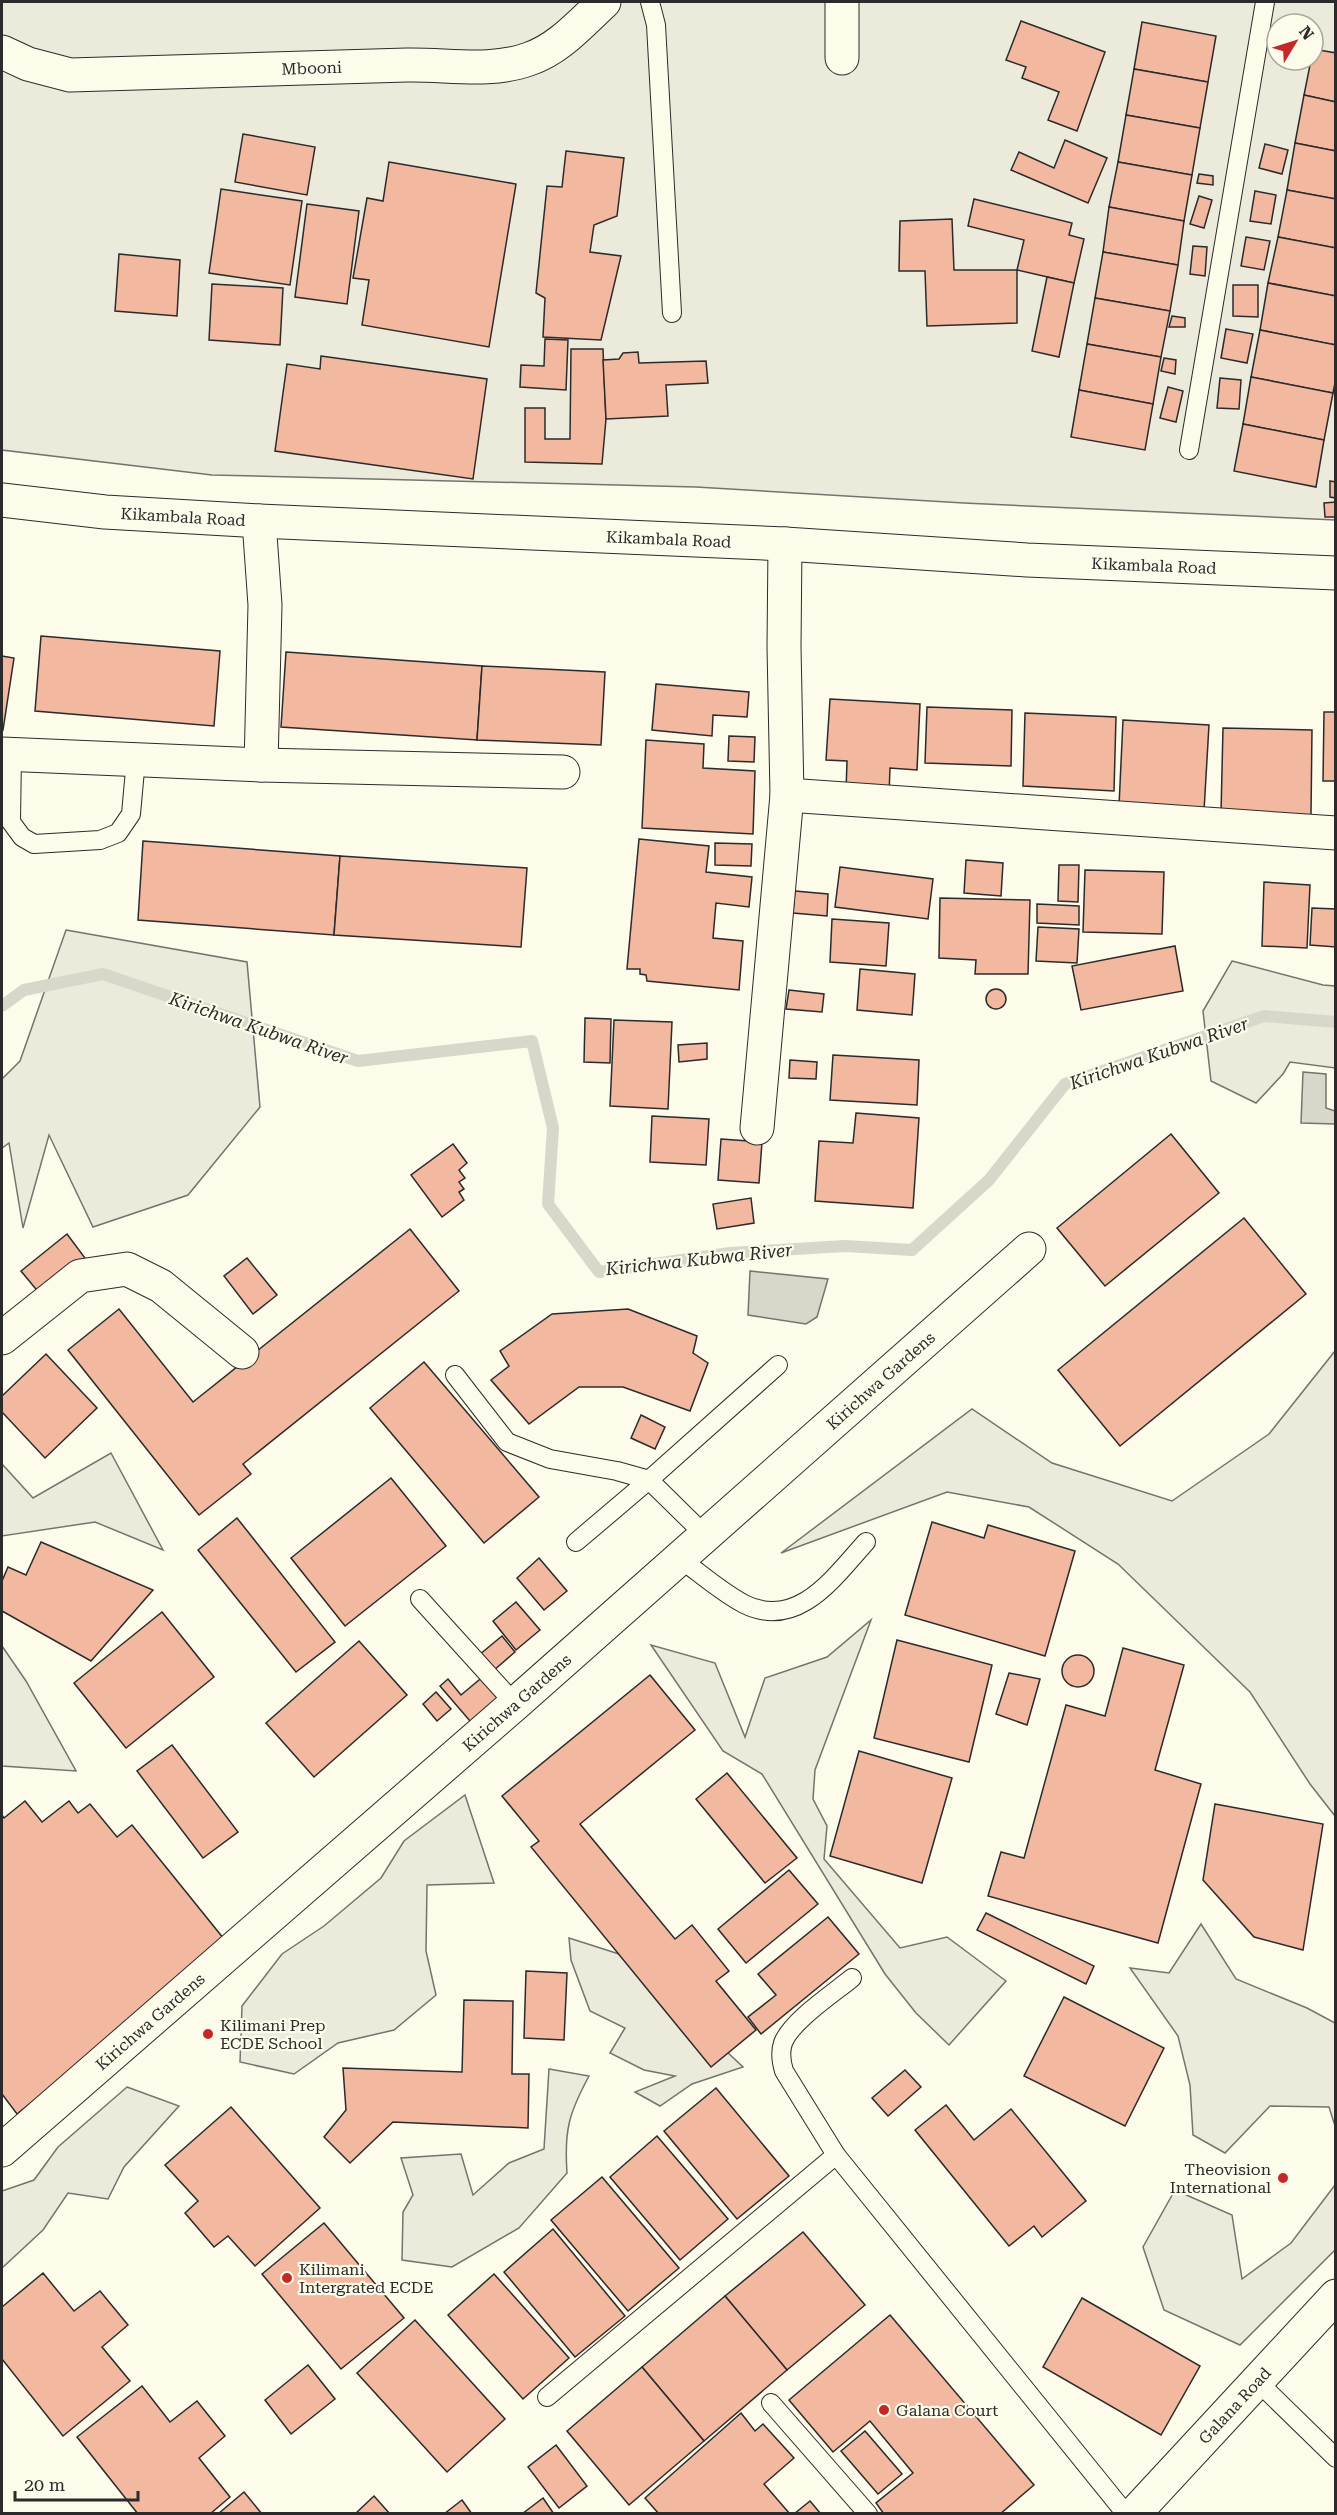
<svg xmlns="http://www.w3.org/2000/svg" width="1337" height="2515" font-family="'Roboto Serif',serif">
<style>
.green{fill:#ecebdb;stroke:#74746e;stroke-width:1.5;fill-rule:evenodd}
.water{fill:#d8d7c9;stroke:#74746e;stroke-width:1.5}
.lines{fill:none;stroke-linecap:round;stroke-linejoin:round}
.stream{stroke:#d8d7c9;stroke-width:12}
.building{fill:#f2b8a0;stroke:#2b2b2b;stroke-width:1.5}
.service-casing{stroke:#2b2b2b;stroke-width:20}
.minor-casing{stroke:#2b2b2b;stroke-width:35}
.secondary-casing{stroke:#2b2b2b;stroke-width:35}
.service{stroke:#fdfbea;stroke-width:18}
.minor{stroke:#fdfbea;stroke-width:33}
.secondary{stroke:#fdfbea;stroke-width:33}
.poi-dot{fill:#c62828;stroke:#fdfbea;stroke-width:2}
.labels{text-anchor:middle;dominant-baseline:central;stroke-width:4.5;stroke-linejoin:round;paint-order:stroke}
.street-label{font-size:16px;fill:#2b2b2b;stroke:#fdfbea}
.poi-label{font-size:16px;fill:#2b2b2b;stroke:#fdfbea;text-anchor:start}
.water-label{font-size:18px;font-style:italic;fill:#2b2b2b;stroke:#fdfbea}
</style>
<rect width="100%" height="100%" fill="#fdfbea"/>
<g class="green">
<path d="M2,2H1335V520L964,503L696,487L212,475L2,450ZM1277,24H1313V60H1277Z"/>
<polygon points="66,930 247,962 260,1107 188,1195 93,1227 49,1135 23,1228 9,1143 2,1148 2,1079 20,1061"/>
<polygon points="1232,961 1323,985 1335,986 1335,1068 1290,1062 1283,1074 1256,1103 1211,1081 1203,1011"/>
<polygon points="1335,1351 1335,1816 1310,1784 1250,1692 1118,1564 1029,1507 947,1492 781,1553 972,1409 1052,1463 1172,1501 1269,1434"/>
<polygon points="111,1453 163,1550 95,1522 2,1536 2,1464 33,1498"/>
<polygon points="871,1620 815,1770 813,1799 827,1826 824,1859 900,1948 947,1937 1006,1981 949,2045 916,2013 885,1974 762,1774 723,1751 651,1645 715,1663 745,1737 765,1678 827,1657"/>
<polygon points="2,1646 26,1681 76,1771 2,1766"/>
<polygon points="465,1795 494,1883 427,1885 426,1951 436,1995 394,2030 338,2043 294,2074 240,2062 242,2006 282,1954 324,1926 381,1878 404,1841"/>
<polygon points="1201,1924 1236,1979 1307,2008 1335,2023 1335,2126 1329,2107 1270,2106 1225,2153 1193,2135 1190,2085 1178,2036 1130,1968 1169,1973"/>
<polygon points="569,1938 644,1962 710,2036 743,2067 692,2084 660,2106 635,2092 675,2076 644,2070 610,2053 625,2028 590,2011 571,1960"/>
<path d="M549,2069L589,2076C569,2113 564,2130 567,2173L519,2228L452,2267L402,2260L403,2212L413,2195L401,2158L461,2154L473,2195L509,2163L544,2149Z"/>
<polygon points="127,2087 179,2106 124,2167 108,2199 68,2193 43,2230 2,2268 2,2191 34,2180 58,2147"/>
<polygon points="1335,2185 1335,2250 1240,2345 1164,2310 1143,2247 1175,2190 1232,2215 1242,2279 1291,2243"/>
</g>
<g class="water">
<polygon points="1303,1072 1326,1074 1326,1108 1335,1111 1335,1124 1301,1123"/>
<polygon points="750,1271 828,1279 817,1317 806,1324 748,1315"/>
</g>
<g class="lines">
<polyline class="stream" points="2,1006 24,990 103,974 358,1061 532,1041 553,1128 548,1204 599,1272 730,1253 845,1246 912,1250 989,1180 1065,1084 1264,1016 1336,1022"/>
</g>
<g class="building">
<polygon points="1021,21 1105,52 1077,131 1048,120 1059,92 1022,78 1026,67 1006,60"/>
<polygon points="1142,22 1216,36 1208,82 1134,69"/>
<polygon points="1313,49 1336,53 1336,102 1304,95 1311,60 1313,60"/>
<polygon points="1134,69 1208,82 1200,128 1126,115"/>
<polygon points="1304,95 1336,102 1336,151 1295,143"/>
<polygon points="1126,115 1200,128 1192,175 1118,162"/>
<polygon points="243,134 315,147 307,195 235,182"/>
<polygon points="1065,140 1107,158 1088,203 1011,170 1019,152 1054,168"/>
<polygon points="1295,143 1336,151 1336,199 1287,190"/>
<polygon points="1265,144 1288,150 1282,174 1259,168"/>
<polygon points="566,151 624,158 617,216 594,225 590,252 621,256 601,340 543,337 545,298 536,293 547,186 562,187"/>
<polygon points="389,162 516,184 489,347 362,325 369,280 353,278 367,198 383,201"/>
<polygon points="1118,162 1192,175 1184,221 1109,207"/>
<polygon points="1199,174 1213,176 1213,185 1197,183"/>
<polygon points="221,189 302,201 290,285 209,273"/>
<polygon points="1287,190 1336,199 1336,248 1278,237"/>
<polygon points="1255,191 1276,195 1271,224 1250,221"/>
<polygon points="1199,196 1212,200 1204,228 1190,224"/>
<polygon points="974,199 1072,223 1069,235 1084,239 1074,283 1017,270 1024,240 968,226"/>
<polygon points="307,204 359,211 347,304 295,297"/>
<polygon points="1109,207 1184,221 1178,265 1103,252"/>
<polygon points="952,219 954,270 1017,270 1017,323 927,326 925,271 899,271 900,221"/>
<polygon points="1246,237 1270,241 1264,270 1241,266"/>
<polygon points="1278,237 1336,248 1336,296 1268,283"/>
<polygon points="1193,246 1207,247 1205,276 1190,274"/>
<polygon points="1103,252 1178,265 1170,311 1095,298"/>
<polygon points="119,254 180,260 177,316 115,311"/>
<polygon points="1047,277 1074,283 1059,357 1032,351"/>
<polygon points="1268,283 1336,296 1336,345 1260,330"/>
<polygon points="212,284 283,288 280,345 209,340"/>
<polygon points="1233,285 1258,285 1258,317 1233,316"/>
<polygon points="1095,298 1170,311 1161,357 1087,344"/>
<polygon points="1172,316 1185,318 1185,327 1169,327"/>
<polygon points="1226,329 1253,334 1247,363 1221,358"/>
<polygon points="1260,330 1336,345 1336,378 1333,393 1251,377"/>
<polygon points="545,339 568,340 566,390 520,387 521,365 544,366"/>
<polygon points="1087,344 1161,357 1153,404 1079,390"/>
<polygon points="571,349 603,349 606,419 602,464 525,462 525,408 545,408 545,439 570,439"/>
<polygon points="638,352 639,363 706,361 708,383 666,385 668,416 606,419 603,360 619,359 623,353"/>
<polygon points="321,356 487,379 473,479 275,451 287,364 320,369"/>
<polygon points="1164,358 1176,360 1175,374 1161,371"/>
<polygon points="1251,377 1333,393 1324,440 1243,424"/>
<polygon points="1220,378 1241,380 1239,409 1217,408"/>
<polygon points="1168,387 1183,391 1176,422 1160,418"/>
<polygon points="1079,390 1153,404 1145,450 1071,437"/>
<polygon points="1243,424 1324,440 1316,487 1234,471"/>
<polygon points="1330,481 1336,482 1336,498 1330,497"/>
<polygon points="1336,502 1336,517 1325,517 1324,503"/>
<polygon points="41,636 220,651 214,726 35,711"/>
<polygon points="286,652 482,666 477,740 281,727"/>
<polygon points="2,656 14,658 3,730 2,730"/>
<polygon points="482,666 605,672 601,745 477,740"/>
<polygon points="656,684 749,692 747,717 713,715 712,736 652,730"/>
<polygon points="830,699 920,704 917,770 890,768 889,794 846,791 847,761 826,760"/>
<polygon points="927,707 1012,710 1011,766 925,763"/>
<polygon points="1324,712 1336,712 1336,781 1323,781"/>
<polygon points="1025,713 1116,717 1114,791 1023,786"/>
<polygon points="1123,720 1209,725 1204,811 1119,806"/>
<polygon points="1223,728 1312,730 1311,815 1221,813"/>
<polygon points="729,736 755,737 754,762 728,761"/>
<polygon points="646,740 704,744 703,768 755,771 753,834 642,828"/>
<polygon points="639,839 709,846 706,872 752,877 749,907 716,903 713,938 743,941 739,990 647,981 646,975 640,974 640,969 627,969"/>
<polygon points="143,841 340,856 334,935 138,920"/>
<polygon points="715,843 752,844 751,866 715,865"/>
<polygon points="340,856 527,868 521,947 334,935"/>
<polygon points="966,860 1003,863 1001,896 964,893"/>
<polygon points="1059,865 1079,865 1078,902 1058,901"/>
<polygon points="840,867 933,879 928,919 835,907"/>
<polygon points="1085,870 1164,872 1162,934 1083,932"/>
<polygon points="1264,882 1310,885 1307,948 1262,946"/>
<polygon points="795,891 828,894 827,916 793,913"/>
<polygon points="940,898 1030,900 1028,974 975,974 976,960 939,958"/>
<polygon points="1037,904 1079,906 1079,925 1037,923"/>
<polygon points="1312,908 1336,909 1336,947 1310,945"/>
<polygon points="832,919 889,923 886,966 830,962"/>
<polygon points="1038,927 1079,929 1077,963 1036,961"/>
<polygon points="1175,946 1183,991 1081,1010 1072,966"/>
<polygon points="860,969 915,974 912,1015 857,1010"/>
<circle cx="996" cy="999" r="10"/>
<polygon points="789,990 824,994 822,1012 786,1009"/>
<polygon points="585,1018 611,1019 610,1063 584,1062"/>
<polygon points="614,1020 672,1022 668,1109 610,1106"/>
<polygon points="707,1043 707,1059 679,1062 678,1045"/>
<polygon points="833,1055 919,1060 917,1105 830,1100"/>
<polygon points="790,1060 817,1062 816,1079 789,1078"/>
<polygon points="856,1113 919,1118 913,1208 815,1201 819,1141 853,1143"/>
<polygon points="652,1116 709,1119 706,1165 650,1162"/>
<polygon points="1171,1134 1219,1193 1105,1286 1057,1228"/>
<polygon points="721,1139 762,1142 759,1183 718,1180"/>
<polygon points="453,1144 467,1163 459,1170 465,1178 459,1182 464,1189 459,1192 464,1200 442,1217 411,1175"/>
<polygon points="751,1198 754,1223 717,1229 713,1204"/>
<polygon points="1244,1218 1306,1294 1120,1446 1058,1370"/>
<polygon points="410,1229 459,1291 243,1464 251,1474 199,1515 68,1350 119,1309 193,1402"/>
<polygon points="67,1234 85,1258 40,1294 21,1271"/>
<polygon points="247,1258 277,1295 253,1314 224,1276"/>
<polygon points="628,1309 697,1336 693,1353 708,1363 690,1411 623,1387 579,1387 529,1424 491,1380 509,1366 500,1351 552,1314"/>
<polygon points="46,1354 97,1408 45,1458 2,1412 2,1396"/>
<polygon points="424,1362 539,1497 484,1543 370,1408"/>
<polygon points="641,1415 665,1427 655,1449 631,1438"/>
<polygon points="391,1478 446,1546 345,1626 291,1558"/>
<polygon points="237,1518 335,1642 296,1672 198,1550"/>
<polygon points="932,1522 984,1538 988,1525 1075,1551 1045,1656 905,1615"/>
<polygon points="41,1542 153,1590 91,1661 2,1611 2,1581 8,1567 26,1575"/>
<polygon points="539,1558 567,1591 544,1610 517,1578"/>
<polygon points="516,1602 540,1630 516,1650 493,1621"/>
<polygon points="162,1612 214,1677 126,1748 74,1683"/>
<polygon points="502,1636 515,1652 493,1671 479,1655"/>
<polygon points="897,1640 992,1665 969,1762 874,1738"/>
<polygon points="359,1641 407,1695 314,1777 266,1723"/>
<polygon points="1123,1648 1184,1665 1155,1770 1201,1784 1158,1943 988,1896 1001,1852 1024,1858 1066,1705 1105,1716"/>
<circle cx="1078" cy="1671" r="16"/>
<polygon points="1009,1673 1040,1679 1027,1725 996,1714"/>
<polygon points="485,1675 508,1701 476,1728 440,1686 448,1679 461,1695"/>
<polygon points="650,1675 695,1730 580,1824 675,1939 692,1925 729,1971 716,1981 756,2030 711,2067 531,1847 539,1841 502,1796"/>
<polygon points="436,1692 451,1709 437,1721 423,1704"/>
<polygon points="172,1745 238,1832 203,1858 137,1771"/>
<polygon points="859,1751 952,1778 922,1883 830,1856"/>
<polygon points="727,1773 797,1858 765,1883 696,1799"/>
<polygon points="25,1801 42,1822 69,1801 78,1813 90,1804 117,1837 132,1825 228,1944 17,2114 2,2094 2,1815 4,1818"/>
<polygon points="1215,1804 1323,1824 1303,1950 1254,1937 1203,1880"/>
<polygon points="789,1870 818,1904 746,1963 718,1929"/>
<polygon points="986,1913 1094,1966 1086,1984 977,1930"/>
<polygon points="828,1917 859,1954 761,2034 748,2017 776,1995 758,1974"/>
<polygon points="526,1971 567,1973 564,2040 524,2038"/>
<polygon points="1064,1997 1164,2048 1125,2126 1024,2076"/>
<polygon points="464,2000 513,2001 512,2074 529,2074 528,2128 393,2122 350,2163 324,2137 346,2110 343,2068 462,2072"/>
<polygon points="905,2070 921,2087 888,2116 872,2098"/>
<polygon points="716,2088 789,2176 737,2219 664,2131"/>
<polygon points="946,2105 974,2140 1011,2109 1086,2201 1042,2237 1034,2226 1009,2246 915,2130"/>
<polygon points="231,2107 320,2208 255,2266 228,2236 214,2247 185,2213 198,2201 165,2165"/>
<polygon points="657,2136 728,2219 680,2260 610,2177"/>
<polygon points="602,2177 679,2268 628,2311 551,2220"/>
<polygon points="324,2223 404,2318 341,2369 262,2274"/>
<polygon points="553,2229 625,2316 575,2357 504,2272"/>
<polygon points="803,2232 865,2305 787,2370 725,2296"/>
<polygon points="43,2273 74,2311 100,2291 128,2325 102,2347 130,2381 63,2436 2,2359 2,2307"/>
<polygon points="494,2274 569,2358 523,2399 448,2315"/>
<polygon points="725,2296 787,2370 704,2441 642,2367"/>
<polygon points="1082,2298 1200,2366 1161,2435 1043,2367"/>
<polygon points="890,2315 1034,2485 1000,2514 884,2514 876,2503 913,2473 870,2421 833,2452 789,2400"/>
<polygon points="415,2320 505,2419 447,2472 357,2373"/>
<polygon points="308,2365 335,2399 291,2434 265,2400"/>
<polygon points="642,2367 704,2441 629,2505 567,2431"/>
<polygon points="142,2386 170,2422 197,2401 225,2436 199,2458 230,2497 210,2514 138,2514 77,2437"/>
<polygon points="741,2413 755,2431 763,2424 794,2458 764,2484 790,2514 659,2514 645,2498"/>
<polygon points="865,2431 902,2474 878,2494 841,2451"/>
<polygon points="556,2445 587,2486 559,2508 528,2467"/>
<polygon points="244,2492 262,2514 218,2514"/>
<polygon points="374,2496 390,2514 355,2514"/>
<polygon points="543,2498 554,2514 522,2514"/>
<polygon points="462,2500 472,2514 444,2514"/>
<polygon points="810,2501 821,2514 794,2514"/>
</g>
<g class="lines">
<defs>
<g id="service">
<polyline points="650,2 656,25 672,313"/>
<polyline points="1189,450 1265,2"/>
<polyline points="12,754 11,822 22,837 34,844 100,840 118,833 131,814 136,759"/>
<polyline points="455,1375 507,1442 550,1459 617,1471 649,1480 576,1542"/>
<polyline points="706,1536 649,1480 778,1365"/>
<path d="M679,1558C700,1573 721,1592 744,1604C798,1631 835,1576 866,1542"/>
<polyline points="420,1599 515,1704"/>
<path d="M852,1978C834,1993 791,2021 783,2043C780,2052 781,2061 784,2071L836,2155L1126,2514"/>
<polyline points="1257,2381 1336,2458"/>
<polyline points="547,2397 836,2155"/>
<polyline points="771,2403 868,2514"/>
</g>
<g id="minor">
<polyline points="842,2 842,58"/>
<path id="s1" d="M2,52L28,64L70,75C182,72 294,68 407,65C446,64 492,73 529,59C559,49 581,23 604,2"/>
<polyline points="259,521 265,605 261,765"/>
<polyline points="2,754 261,765 563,772"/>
<polyline points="787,795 1336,833"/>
<polyline points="757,1128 787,795 784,647 785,544"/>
<polyline points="2,1338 80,1276 127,1269 161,1286 242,1352"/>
<path id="s2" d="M2,2150L515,1704L1029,1249"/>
</g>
<g id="secondary">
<path id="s3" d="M2,500L105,512L259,521L785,544L1027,560L1336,573"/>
<path id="s4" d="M1134,2514L1336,2296"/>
</g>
</defs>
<use href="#service" class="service-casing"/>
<use href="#minor" class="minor-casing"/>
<use href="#secondary" class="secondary-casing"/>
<use href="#service" class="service"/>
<use href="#minor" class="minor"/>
<use href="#secondary" class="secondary"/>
</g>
<g class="poi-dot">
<circle cx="208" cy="2034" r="6"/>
<circle cx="1283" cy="2178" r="6"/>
<circle cx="287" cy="2278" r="6"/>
<circle cx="884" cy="2410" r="6"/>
</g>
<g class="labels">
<g class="street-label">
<text stroke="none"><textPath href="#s1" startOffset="314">Mbooni</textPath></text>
<text stroke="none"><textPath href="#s3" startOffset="182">Kikambala Road</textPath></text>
<text stroke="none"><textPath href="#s3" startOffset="668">Kikambala Road</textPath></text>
<text stroke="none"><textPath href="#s3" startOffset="1154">Kikambala Road</textPath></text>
<text stroke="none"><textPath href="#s2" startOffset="1168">Kirichwa Gardens</textPath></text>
<text stroke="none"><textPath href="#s2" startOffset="682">Kirichwa Gardens</textPath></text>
<text stroke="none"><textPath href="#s2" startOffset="196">Kirichwa Gardens</textPath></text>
<text stroke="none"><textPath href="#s4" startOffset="148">Galana Road</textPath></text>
</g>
<g class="poi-label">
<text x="220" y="2025">Kilimani Prep<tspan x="220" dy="18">ECDE School</tspan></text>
<text x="1271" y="2169" text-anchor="end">Theovision<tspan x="1271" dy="18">International</tspan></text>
<text x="299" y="2269">Kilimani<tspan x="299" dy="18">Intergrated ECDE</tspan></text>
<text x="896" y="2410">Galana Court</text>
</g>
<g class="water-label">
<text transform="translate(259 1028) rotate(19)">Kirichwa Kubwa River</text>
<text transform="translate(1159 1053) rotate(-19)">Kirichwa Kubwa River</text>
<text transform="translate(699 1259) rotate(-6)">Kirichwa Kubwa River</text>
</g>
</g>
<rect width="1337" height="2515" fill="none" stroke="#2b2b2b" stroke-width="6"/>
<g transform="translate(1295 42) rotate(52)"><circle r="28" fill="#fdfbea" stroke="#a9a89e" stroke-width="1.5"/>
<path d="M0-4.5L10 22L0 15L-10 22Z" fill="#c62828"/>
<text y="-9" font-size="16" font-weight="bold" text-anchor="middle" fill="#2b2b2b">N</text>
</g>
<path d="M15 2491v9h123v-9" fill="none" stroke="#2b2b2b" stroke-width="3"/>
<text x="24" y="2491" font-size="18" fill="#2b2b2b" stroke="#fdfbea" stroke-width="4.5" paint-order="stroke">20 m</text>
</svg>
